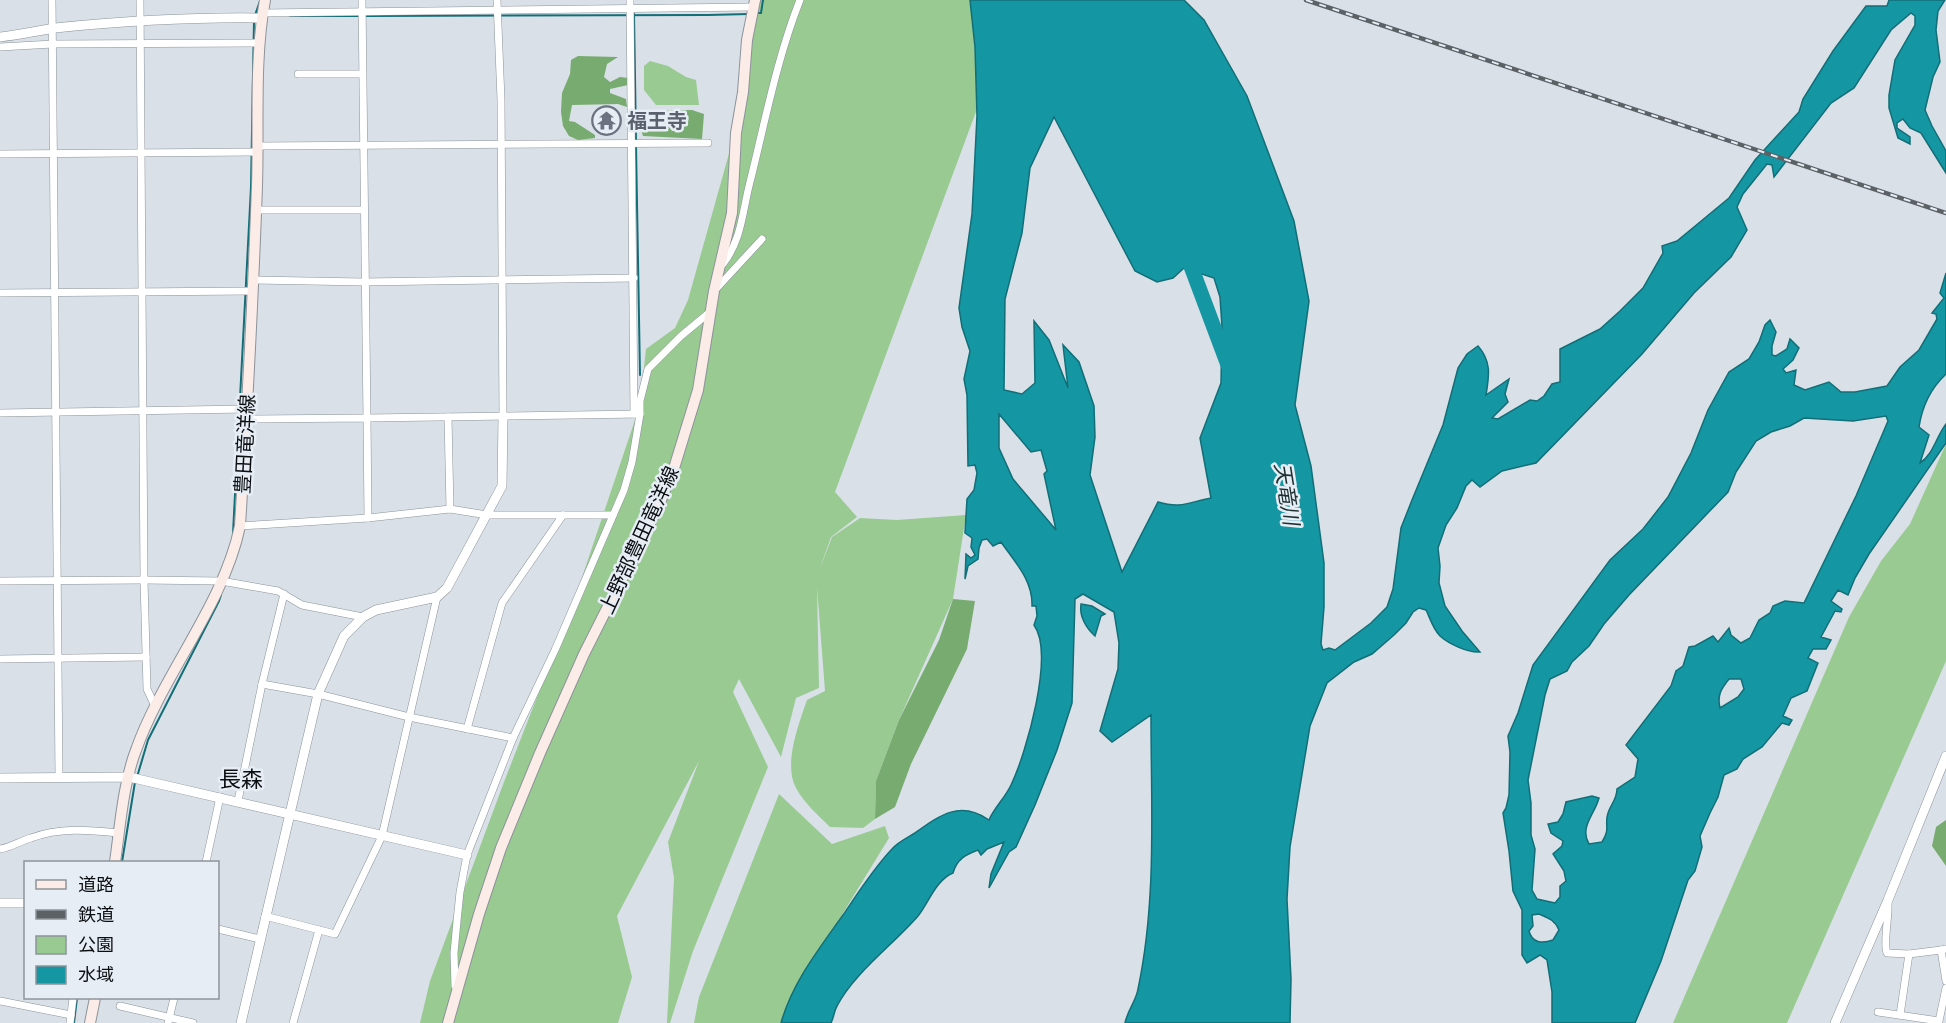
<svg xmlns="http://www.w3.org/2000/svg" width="1946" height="1023" font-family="Cabin,'Noto Sans JP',sans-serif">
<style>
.green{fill:#99ca91}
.forest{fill:#77ab6f}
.water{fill:#1597a3;stroke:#126e77;stroke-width:1.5;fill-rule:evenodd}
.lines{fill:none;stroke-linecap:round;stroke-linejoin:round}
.stream{stroke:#126e77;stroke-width:2}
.river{stroke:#1597a3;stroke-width:15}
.minor-casing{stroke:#8c939a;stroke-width:8}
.tertiary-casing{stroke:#8c939a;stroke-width:10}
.secondary-casing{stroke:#8c939a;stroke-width:12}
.minor{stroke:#fff;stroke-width:7}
.tertiary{stroke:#fff;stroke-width:9}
.secondary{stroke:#fcece7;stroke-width:10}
.rail-casing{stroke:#5c6165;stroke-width:4.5}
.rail{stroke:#e6edf5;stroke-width:2;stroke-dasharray:7;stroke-linecap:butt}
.labels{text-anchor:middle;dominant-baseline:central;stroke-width:5;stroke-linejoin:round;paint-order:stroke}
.worship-label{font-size:20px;font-weight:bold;fill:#5b616d;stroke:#e6edf5;text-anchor:start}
.street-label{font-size:20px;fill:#0c0f11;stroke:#e6edf5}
.water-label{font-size:21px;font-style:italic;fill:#1d3133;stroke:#e6edf5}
.quarter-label{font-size:22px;fill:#0c0f11;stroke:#e6edf5}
</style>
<rect width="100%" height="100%" fill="#d9e0e8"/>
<g class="green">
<path d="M755,0H983L977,109L835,492L857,517L831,537L819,571L832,537L860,518L897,520L966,515L953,599L899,720L876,781L875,819L863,828L830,827C818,815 804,803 796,788C783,765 799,723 807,700L825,691L817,587L819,688L796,698L781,757L739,679L733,692L768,767L693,951L670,1023H667L674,878L668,842L699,761L617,916L632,977L618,1023H420L430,981L504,782L571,610L640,405L646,349L675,328L688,300L737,125Z"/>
<polygon points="650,61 668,66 686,77 696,80 699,105 656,105 644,90 644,66"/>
<polygon points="1946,444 1946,661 1787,1023 1673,1023 1849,617 1881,561 1910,524"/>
<polygon points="779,794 832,844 885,826 889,838 786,1006 782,1023 694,1023 699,997"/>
</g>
<g class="forest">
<polygon points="578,56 618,57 607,64 604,77 610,82 620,77 628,78 628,85 610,89 610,93 626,99 627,107 618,104 572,105 569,121 575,122 595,135 595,138 578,140 569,136 563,126 561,112 562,93 570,74 571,60"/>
<polygon points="692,110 704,114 702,139 643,136 641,129 656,111"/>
<polygon points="953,599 975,601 967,649 911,764 895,807 875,819 876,781 899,720 939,640"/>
<polygon points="1946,820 1946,866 1932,846 1936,827"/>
</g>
<g class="water">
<path d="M970,0H1184L1204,20L1247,96L1294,221L1309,301L1295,405L1311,466L1324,563V607L1321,644L1323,650L1329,648L1335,650L1371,623L1387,607L1393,589L1401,528L1412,500L1443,425L1458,368L1467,354L1478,346C1492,362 1489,376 1486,395L1509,379L1505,394L1508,402L1492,418L1498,419L1530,400L1537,401L1544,396L1552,384L1560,382V349L1600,329L1620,311L1643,288L1663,253L1662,246L1677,241L1729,198L1755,160L1799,112L1803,99L1833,51L1866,6H1887L1889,0H1945L1938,11L1936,30L1940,62L1933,77L1925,110L1932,126L1946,151V173L1921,133L1910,128L1903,119L1897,123V128L1910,137V144L1898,138L1889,108V95L1895,60L1915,25V16L1911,13L1891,30L1854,88L1831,103L1774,177L1772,165L1767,164L1743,194L1737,207L1747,230L1731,257L1694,293L1642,354L1536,463L1502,471L1480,487L1472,480L1466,486L1457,508L1446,525L1438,548L1440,566L1439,583L1445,606L1462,631L1480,652C1468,653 1449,644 1440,636C1433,629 1430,618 1426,610L1419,608L1413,612L1406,623L1394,635L1372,654L1354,662L1327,683L1310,726L1290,847L1287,899L1291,979L1290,1023H1125C1128,1009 1136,1001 1138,989C1157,900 1151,806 1151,715L1112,742L1100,731L1118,669L1119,643L1114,612L1083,594L1075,599L1072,703L1057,750L1035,805L1016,847L1009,852L989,888L991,874L1004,842L987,849L981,855L978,850C965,855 957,859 953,873C936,880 929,902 918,916C894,944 854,973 837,1006C834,1011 834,1017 831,1023H781C792,983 819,949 843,915C858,893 873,869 892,849C898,842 907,838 915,833C940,815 960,800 989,820C994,808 1005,798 1011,785C1026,754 1055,654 1034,625L1037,616L1036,606H1032C1033,580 1014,561 1001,542L993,546L987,539L982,540L979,548L978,559L968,566L965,579L966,554L971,558L975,555L971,547L972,538L965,533L967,499L974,490L977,473L975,465L968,466L967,395L964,379L970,351L962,327L959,308L972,214L977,116L975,47ZM1054,117L1135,271L1157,282L1173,278L1184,268L1214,278L1220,297L1222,327L1221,383L1200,438L1211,498C1189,502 1182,509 1158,502L1122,572L1090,475L1095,437L1094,406L1079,362L1063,345L1068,388L1049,340L1034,321L1035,383L1022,394L1004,390L1005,299L1022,233L1030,168ZM999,414L1031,452L1041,450L1047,471L1044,474L1056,530L1013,479L999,448Z"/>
<path d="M1946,273V374C1931,388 1922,407 1919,427L1929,435L1920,463C1933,455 1936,437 1946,424V443L1869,554L1855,578L1848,595L1838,590L1831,601L1842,609L1841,612L1835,611L1821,637L1831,640L1826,649H1813L1808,658L1818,663L1807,691L1791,698L1783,716L1792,720L1789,725L1782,723L1762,747L1743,759L1737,769L1724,775L1718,797L1710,813L1700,836L1702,847L1695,871L1688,880L1661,961L1635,1023H1552V992L1547,960L1540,955L1527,963L1522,955V910L1513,891L1509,851L1503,813L1506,808L1509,795L1510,752L1508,736L1518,713L1533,665L1610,560L1643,529L1668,497L1691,453L1708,410L1729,372L1749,359L1759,342L1765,325L1770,320L1776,332L1772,346V355L1776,356L1787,349L1790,339L1799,348L1793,360L1783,369L1786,373L1796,370L1794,385L1805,390L1829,382L1841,392H1855L1887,386L1900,367L1919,350L1937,319L1936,314L1932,313L1944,298L1940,293ZM1886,416L1888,421L1856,496L1804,603L1785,601L1773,606L1770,613L1759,620L1750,638L1741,643L1731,635L1729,628L1718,642L1713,636L1695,646L1689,647L1683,666L1676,671L1671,686L1626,745L1638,759L1635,777L1617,789C1617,799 1611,804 1608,813C1604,825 1611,828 1602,842L1589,844C1579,827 1595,814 1599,798L1592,796L1566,802L1563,814L1558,822L1548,824L1551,833L1563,841L1562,846L1553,854L1564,871L1566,881L1560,886V897L1555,903L1537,899L1532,890L1535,849L1531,835V803L1528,780L1545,695L1550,679L1567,671L1572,662L1589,646L1604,624L1629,595L1728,492L1736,472L1756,441L1771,432L1790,426L1804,418L1853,421ZM1729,679H1741L1744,689L1738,697L1720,708C1717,695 1721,689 1729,679ZM1539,914C1548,918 1555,920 1559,930L1553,940C1542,944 1532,943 1529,931L1533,926L1532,915Z"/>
<path d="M1081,604L1092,606L1105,614L1101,616L1095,636C1086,628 1079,616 1081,604Z"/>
</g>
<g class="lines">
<g class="stream">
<polyline points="755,13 761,13 763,0"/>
<polyline points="634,14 636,140"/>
<polyline points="255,15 260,1"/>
<polyline points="290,16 359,16"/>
<polyline points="365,16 708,15 749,14"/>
<polyline points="636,146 640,375"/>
<polyline points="233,533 251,187 254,21"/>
<polyline points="137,777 148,740 219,601 221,595"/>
<polyline points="122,862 135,782"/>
<polyline points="74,1023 77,998"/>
</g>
<polyline class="river" points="1186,253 1228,365"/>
<defs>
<g id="minor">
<polyline points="52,0 59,777"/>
<polyline points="140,0 144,580 147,689 155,706"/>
<polyline points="362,0 367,418 640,414"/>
<polyline points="497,0 501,100 503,416"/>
<polyline points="630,0 634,414"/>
<polyline points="263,13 753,7"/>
<polyline points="0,47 53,44 260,43"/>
<polyline points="298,74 362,74"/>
<polyline points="259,146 708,143"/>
<polyline points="0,154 258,152"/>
<polyline points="256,210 364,210"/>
<path d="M723,264C742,239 742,213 750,182C765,122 777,58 800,0"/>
<polyline points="254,280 364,282 634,278"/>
<polyline points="716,289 762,239"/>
<polyline points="0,293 253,291"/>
<polyline points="0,413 247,409"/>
<polyline points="448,417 450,509"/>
<polyline points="247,419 367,418 368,518"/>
<polyline points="240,526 368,518 450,509 487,515 613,515"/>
<polyline points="0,581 144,580 221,581 278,591 302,605 363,617"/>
<polyline points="0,659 146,657"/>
<polyline points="262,684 318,694 409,717 513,738"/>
<polyline points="467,729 502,603 563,515"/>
<polyline points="238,801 262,684 284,594"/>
<path d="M0,849C12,847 20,841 31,838C60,827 89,830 119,833"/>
<polyline points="206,862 220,797"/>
<path d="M1888,903C1889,917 1883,943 1887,953L1909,954"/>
<polyline points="265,916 335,934 382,836 437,597"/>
<polyline points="218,929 260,939"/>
<polyline points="1946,949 1941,950 1946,981"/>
<polyline points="455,986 454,953 457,921 460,892 467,855 513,738 555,650 624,490 632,462 640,414 640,401 648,369 681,336 710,312"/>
<polyline points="0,1001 71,1015"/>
<polyline points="120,1006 193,1023"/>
<polyline points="1878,1012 1939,1021 1946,988"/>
<polyline points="1900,1015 1909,954 1941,950"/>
<polyline points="70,1023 73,998"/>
<polyline points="168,1023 174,998"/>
<polyline points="293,1023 319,930"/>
</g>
<g id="tertiary">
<path d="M0,37C18,35 36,31 55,28C124,21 192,17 262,18"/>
<polyline points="0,778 129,777 467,855"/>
<polyline points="0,903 26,903"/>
<polyline points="241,1023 318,694 344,636 363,617 376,610 437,597 447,588 502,486 503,416"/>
<polyline points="1835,1023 1888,900 1946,756"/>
</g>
<g id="secondary">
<path d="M115,862C120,827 123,784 136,750C163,674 224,604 240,526C247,412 253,299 257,186C259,126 254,59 265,0"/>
<polyline points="90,1023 95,998"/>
<polyline points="448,1023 479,914 501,848 540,753 584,654 659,505 675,465 698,390 714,291 732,213 736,133 743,92 747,40 755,0"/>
</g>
</defs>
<use href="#minor" class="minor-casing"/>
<use href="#tertiary" class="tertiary-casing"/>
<use href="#secondary" class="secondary-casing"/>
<use href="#minor" class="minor"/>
<use href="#tertiary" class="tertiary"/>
<use href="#secondary" class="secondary"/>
<defs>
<polyline id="rail" points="1306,0 1946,213"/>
</defs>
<use href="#rail" class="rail-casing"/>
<use href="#rail" class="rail"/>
</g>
<defs>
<symbol id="temple-ring" viewBox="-11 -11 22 22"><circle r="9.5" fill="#e6edf5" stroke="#6b7280" stroke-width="1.5"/><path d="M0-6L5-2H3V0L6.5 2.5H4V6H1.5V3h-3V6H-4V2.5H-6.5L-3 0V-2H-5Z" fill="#6b7280"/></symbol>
</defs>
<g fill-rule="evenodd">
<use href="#temple-ring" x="590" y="104" width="33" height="33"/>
</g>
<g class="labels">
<g class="worship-label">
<text x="627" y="121">福王寺</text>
</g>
<g class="street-label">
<text transform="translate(245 444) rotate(-87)">豊田竜洋線</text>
<text transform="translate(639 540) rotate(-65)">上野部豊田竜洋線</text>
</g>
<g class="water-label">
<text transform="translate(1287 494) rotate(81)">天竜川</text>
</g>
<g class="quarter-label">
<text x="241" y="779">長森</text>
</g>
</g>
<rect x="24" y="861" width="195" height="138" fill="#e6edf5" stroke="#8f949a" stroke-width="1.5"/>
<rect x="36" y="880" width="30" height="9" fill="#fcece7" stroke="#8f949a" stroke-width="1.5"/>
<text x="78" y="891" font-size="18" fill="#0c0f11">道路</text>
<rect x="36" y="910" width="30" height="9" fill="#5c6165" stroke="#8f949a" stroke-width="1.5"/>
<text x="78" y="921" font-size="18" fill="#0c0f11">鉄道</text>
<rect x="36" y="936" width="30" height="18" fill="#99ca91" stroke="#8f949a" stroke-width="1.5"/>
<text x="78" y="951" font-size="18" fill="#0c0f11">公園</text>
<rect x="36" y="966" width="30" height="18" fill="#1597a3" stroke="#8f949a" stroke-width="1.5"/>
<text x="78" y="981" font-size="18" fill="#0c0f11">水域</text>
</svg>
